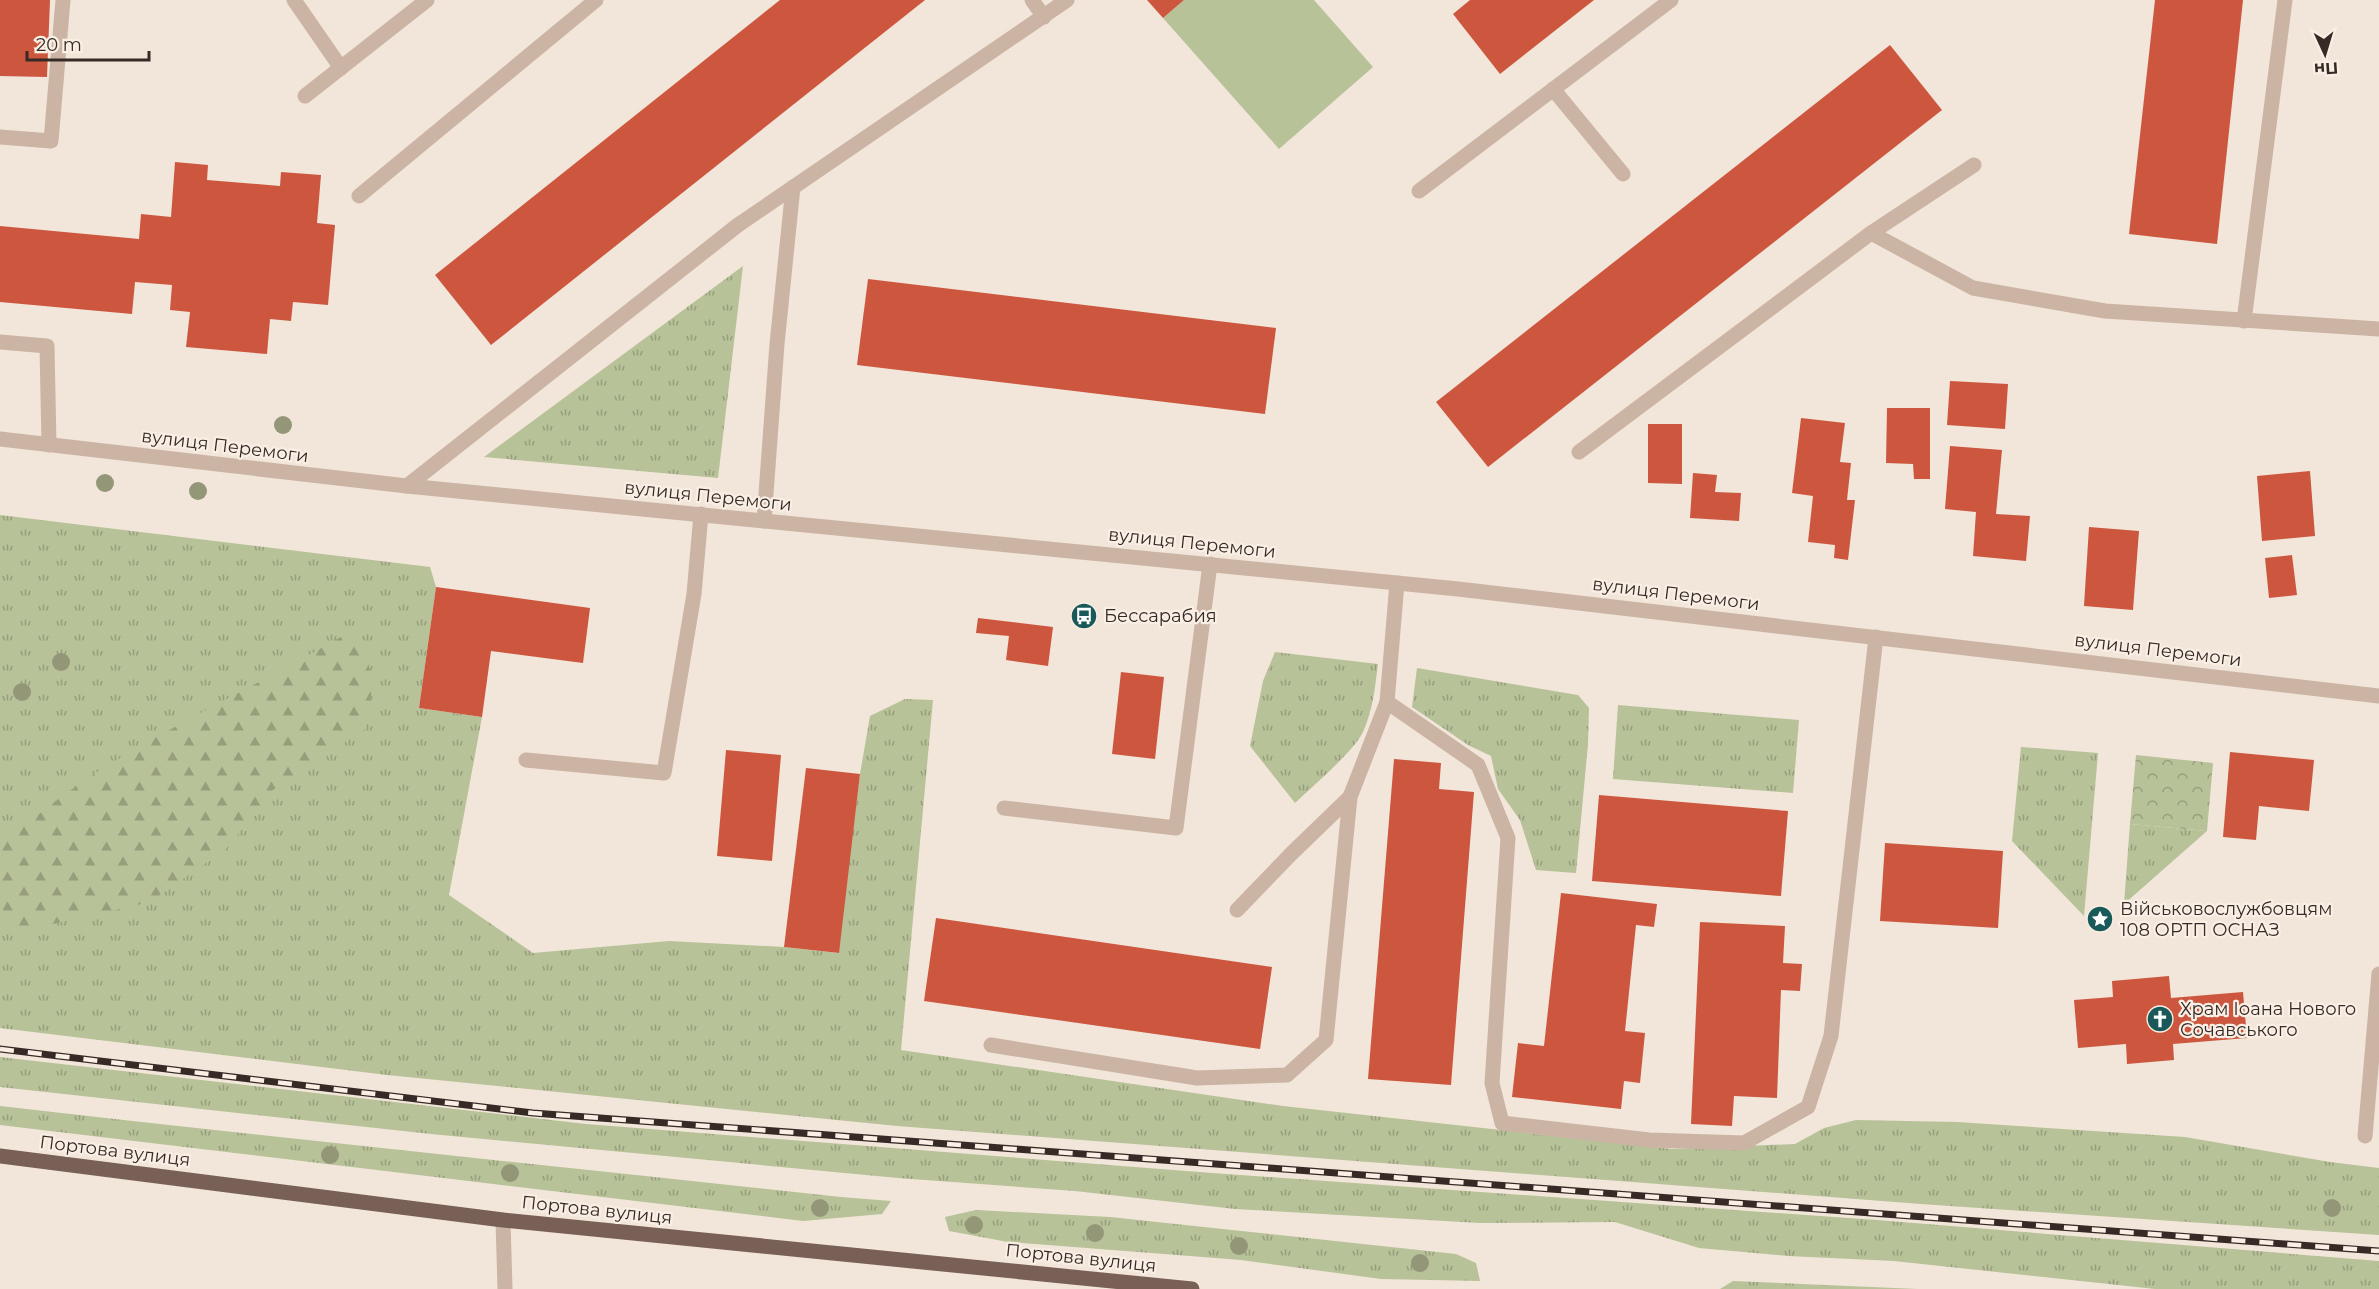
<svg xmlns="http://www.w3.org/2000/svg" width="2379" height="1289" font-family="Montserrat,sans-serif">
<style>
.grass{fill:url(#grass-tufts)}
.forest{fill:url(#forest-firs)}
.park{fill:url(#park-crowns)}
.pitch{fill:#b7c298}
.building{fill:#cc573e}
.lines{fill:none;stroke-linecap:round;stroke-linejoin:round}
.minor{stroke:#cbb4a4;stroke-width:15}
.major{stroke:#796056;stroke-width:15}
.rail-casing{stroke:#362a26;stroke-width:7}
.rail{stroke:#faefe5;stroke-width:4.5;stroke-dasharray:14;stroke-linecap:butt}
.tree{fill:#949678}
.labels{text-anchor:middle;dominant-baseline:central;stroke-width:4.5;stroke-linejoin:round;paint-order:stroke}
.street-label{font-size:18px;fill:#362a26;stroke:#faefe5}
.poi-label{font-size:18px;fill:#362a26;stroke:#faefe5;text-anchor:start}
</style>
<defs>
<pattern id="grass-tufts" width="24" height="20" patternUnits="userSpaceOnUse" patternTransform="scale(1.5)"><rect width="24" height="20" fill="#b7c298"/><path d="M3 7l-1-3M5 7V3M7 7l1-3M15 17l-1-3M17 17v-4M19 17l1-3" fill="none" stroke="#969e7c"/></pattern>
<pattern id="forest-firs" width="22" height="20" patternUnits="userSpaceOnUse" patternTransform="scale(1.5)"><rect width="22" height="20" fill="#b7c298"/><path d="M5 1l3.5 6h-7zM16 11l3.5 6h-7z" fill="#969e7c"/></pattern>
<pattern id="park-crowns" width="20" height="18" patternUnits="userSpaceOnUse" patternTransform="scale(1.5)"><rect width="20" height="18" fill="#b7c298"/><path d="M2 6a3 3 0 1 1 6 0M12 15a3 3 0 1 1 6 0" fill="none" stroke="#969e7c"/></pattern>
</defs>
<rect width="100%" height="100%" fill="#f2e5d9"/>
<g class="grass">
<polygon points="743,266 718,478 484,457"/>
<polygon points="0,515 430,567 436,587 419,708 482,717 449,895 533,953 669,941 784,947 838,953 860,774 870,716 905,699 933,700 901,1050 1283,1106 1672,1149 1795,1144 1824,1128 1856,1120 1957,1122 2185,1137 2330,1162 2379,1168 2379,1235 1921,1204 897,1126 387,1075 0,1028"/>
<path d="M1275,652L1378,664C1375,687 1373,710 1363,732C1354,751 1312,787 1295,803L1250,746L1263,681Z"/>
<polygon points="1417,668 1578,695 1589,708 1588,744 1576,873 1536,870 1520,820 1498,789 1491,756 1468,745 1412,707"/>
<polygon points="1618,705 1799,720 1793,793 1613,779"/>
<polygon points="2021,747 2098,753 2084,916 2012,841"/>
<polygon points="2130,824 2207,831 2124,904"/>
<polygon points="0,1057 586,1124 1212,1173 1877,1220 2379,1261 2379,1289 2155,1289 1894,1261 1788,1256 1699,1248 1615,1222 1480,1223 1235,1209 1075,1191 898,1178 431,1134 0,1087"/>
<path d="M0,1106C280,1138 561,1167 841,1197L891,1201L882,1214L803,1221L0,1125Z"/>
<polygon points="976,1210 1110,1217 1456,1254 1476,1263 1480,1281 1381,1279 1241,1260 1008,1242 949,1231 945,1217"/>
<polygon points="1733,1281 1918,1289 1720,1289"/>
</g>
<path class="forest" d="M346,634L365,648L373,684L365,729L273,790L227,848L150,902L22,931L0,906V846C38,814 78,782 122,757C195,714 272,677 346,634Z"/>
<polygon class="park" points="2136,755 2213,763 2207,831 2130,824"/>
<polygon class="pitch" points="1184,0 1314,0 1373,67 1279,149 1163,18"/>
<g class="building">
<polygon points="0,0 50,0 47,77 0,76"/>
<polygon points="780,0 925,0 491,345 435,275"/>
<polygon points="1147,0 1184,0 1163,18"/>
<polygon points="1470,0 1594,0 1500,74 1453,14"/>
<polygon points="2155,0 2243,0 2217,244 2129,234"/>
<polygon points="1890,45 1942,110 1488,467 1436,402"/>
<polygon points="175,162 208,165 207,180 280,186 281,172 321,175 317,223 335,225 328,305 293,302 291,321 270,319 267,354 186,347 190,312 170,310 172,285 135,282 132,314 0,302 0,226 139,239 141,214 171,217"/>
<polygon points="868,279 1276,328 1265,414 857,365"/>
<polygon points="1950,381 2008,384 2005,429 1947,425"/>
<polygon points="1887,408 1930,408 1930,479 1914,479 1913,464 1886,463"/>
<polygon points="1801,418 1845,423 1840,462 1851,463 1847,500 1855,500 1848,560 1834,558 1835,545 1808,542 1813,496 1792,493"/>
<polygon points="1648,424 1682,424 1682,484 1648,483"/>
<polygon points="1950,446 2002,450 1996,514 2030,516 2026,561 1973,556 1976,512 1945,509"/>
<polygon points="2310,471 2315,536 2262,541 2257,476"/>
<polygon points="1693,473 1717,475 1715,492 1741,493 1739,521 1690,518"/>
<polygon points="2089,527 2139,531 2133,610 2084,606"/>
<polygon points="2292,555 2297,595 2269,598 2265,558"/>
<polygon points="436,587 590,608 583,663 491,651 482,717 419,708"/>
<polygon points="978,618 1053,627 1048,666 1006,660 1009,636 976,633"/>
<polygon points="1121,672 1164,677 1155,759 1112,754"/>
<polygon points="726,750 781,755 772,861 717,856"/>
<polygon points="2230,752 2314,760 2309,811 2259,806 2256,840 2223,837"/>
<polygon points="1394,759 1441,763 1439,789 1474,792 1451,1085 1368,1079"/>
<polygon points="806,768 860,774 839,953 784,947"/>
<polygon points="1599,795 1788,811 1781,896 1592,881"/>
<polygon points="1885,843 2003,851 1998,928 1880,921"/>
<polygon points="1561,893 1657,904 1654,927 1636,925 1625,1031 1645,1033 1640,1083 1624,1081 1621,1109 1512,1097 1518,1043 1544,1046"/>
<polygon points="936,918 1272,967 1260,1049 924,1001"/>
<polygon points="1700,922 1785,926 1783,963 1802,964 1800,991 1781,990 1777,1098 1734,1096 1732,1126 1691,1124"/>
<polygon points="2169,976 2171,998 2243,992 2247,1038 2173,1044 2174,1060 2127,1064 2126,1044 2078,1048 2074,1000 2113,997 2112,981"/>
</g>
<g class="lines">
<g class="minor">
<polyline points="294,0 341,68"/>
<polyline points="1032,0 1044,17"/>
<polyline points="1553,89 1623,174"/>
<polyline points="305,96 427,0"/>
<polyline points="0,137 51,141 63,0"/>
<polyline points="1419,191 1671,0"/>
<polyline points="359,196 596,0"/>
<polyline points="1871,233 1973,288 2105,311 2379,329"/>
<polyline points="2244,321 2285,0"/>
<polyline points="0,342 47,346 49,445"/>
<polyline points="0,439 407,486 1458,589 2379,696"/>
<polyline points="1579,452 1871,233 1974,165"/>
<polyline points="407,486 738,225 1067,0"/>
<polyline points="764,521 777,344 793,187"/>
<polyline points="1387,702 1478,765 1508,838 1492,1083 1502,1123 1649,1140 1744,1143 1808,1107 1831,1036 1876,637"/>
<polyline points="526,760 664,773 694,594 701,514"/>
<polyline points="1004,808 1176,828 1210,564"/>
<polyline points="1237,910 1292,853 1350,797"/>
<polyline points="991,1045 1197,1078 1287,1075 1326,1040 1350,797 1387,702 1397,583"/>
<polyline points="2365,1136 2379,974"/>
<polyline points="503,1220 505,1289"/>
</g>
<polyline class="major" points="0,1156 503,1220 1192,1289"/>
<defs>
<polyline id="rail" points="0,1049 533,1113 2379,1251"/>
</defs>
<use href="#rail" class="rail-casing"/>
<use href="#rail" class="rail"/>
</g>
<g class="tree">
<circle cx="283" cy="425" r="9"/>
<circle cx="105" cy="483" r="9"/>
<circle cx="198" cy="491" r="9"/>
<circle cx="61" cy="662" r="9"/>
<circle cx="22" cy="692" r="9"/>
<circle cx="330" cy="1155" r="9"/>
<circle cx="510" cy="1173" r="9"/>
<circle cx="820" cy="1208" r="9"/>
<circle cx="2332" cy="1208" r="9"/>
<circle cx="974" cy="1225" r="9"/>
<circle cx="1095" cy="1233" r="9"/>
<circle cx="1239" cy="1246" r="9"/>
<circle cx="1420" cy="1263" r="9"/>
</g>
<defs>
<symbol id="bus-disc" viewBox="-11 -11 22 22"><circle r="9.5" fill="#1a5959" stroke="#faefe5"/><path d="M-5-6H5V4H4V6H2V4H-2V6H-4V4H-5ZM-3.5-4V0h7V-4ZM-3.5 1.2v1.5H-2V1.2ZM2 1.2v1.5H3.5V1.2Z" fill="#fff"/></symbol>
<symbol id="sight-disc" viewBox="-11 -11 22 22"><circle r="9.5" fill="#1a5959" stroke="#faefe5"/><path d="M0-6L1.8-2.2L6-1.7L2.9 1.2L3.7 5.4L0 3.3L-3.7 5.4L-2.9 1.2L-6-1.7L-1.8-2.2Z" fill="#fff"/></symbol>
<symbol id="church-disc" viewBox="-11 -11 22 22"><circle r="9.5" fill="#1a5959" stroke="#faefe5"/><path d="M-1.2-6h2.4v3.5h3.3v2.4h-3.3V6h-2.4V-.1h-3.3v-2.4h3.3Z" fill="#fff"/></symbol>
</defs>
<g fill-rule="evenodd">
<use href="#bus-disc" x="1069" y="601" width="30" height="30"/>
<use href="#sight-disc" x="2085" y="904" width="30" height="30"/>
<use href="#church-disc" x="2145" y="1004" width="30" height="30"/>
</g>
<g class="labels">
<g class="street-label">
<text transform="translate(225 446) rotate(7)">вулиця Перемоги</text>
<text transform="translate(708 496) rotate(6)">вулиця Перемоги</text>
<text transform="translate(1192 543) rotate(6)">вулиця Перемоги</text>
<text transform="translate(1676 594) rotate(7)">вулиця Перемоги</text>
<text transform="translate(2158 650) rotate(7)">вулиця Перемоги</text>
<text transform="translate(115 1151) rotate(7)">Портова вулиця</text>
<text transform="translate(597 1210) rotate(6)">Портова вулиця</text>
<text transform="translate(1081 1258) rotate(6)">Портова вулиця</text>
</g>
<g class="poi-label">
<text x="1104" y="616">Бессарабия</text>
<text x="2120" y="909">Військовослужбовцям<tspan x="2120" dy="21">108 ОРТП ОСНАЗ</tspan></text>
<text x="2180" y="1009">Храм Іоана Нового<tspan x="2180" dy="21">Сочавського</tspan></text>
</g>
</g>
<g transform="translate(2325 54) rotate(176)" stroke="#faefe5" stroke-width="4.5" paint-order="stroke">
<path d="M0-4.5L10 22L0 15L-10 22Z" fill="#362a26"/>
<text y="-9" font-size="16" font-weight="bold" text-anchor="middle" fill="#362a26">Пн</text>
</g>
<path d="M27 51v9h122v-9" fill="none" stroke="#362a26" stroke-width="3"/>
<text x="36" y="51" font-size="18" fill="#362a26" stroke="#faefe5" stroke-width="4.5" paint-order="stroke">20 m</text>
</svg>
